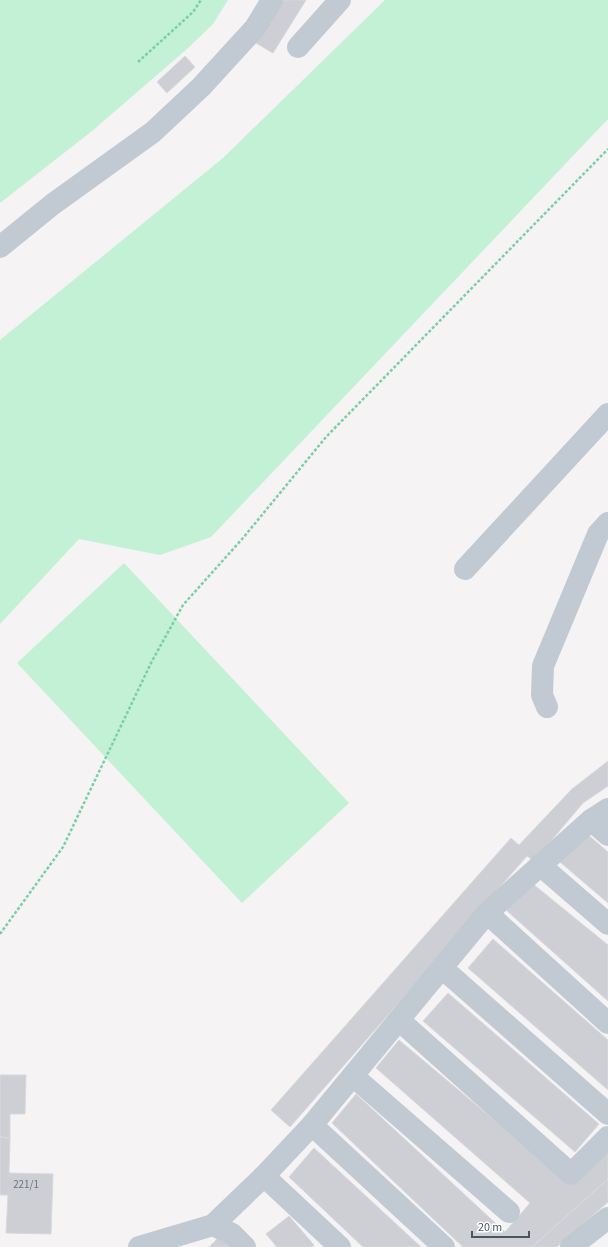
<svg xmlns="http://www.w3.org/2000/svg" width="608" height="1247" font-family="'Source Sans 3',sans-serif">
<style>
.green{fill:#c3f1d5}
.building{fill:#cdcfd5;stroke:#d7d9de}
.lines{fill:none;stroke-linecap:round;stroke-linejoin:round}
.path{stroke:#7ad0a6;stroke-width:2.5;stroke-dasharray:3 2;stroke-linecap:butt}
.minor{stroke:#c1cad2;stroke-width:22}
.labels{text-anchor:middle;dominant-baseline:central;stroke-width:3;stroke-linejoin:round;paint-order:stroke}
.number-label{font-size:11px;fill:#6b747e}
</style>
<rect width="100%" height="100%" fill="#f5f3f3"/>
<g class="green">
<polygon points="0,0 228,0 213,24 187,49 92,131 0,203"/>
<polygon points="385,0 608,0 608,119 211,537 160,555 79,539 0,624 0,340 223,158"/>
<polygon points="124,563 349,803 242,903 17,663"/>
</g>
<g class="building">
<polygon points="283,0 306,0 273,53 256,43"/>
<polygon points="185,56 195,67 167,93 157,82"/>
<polygon points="608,761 608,786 583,803 534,861 527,856 290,1127 271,1110 511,838 519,845 572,789"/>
<polygon points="587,834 608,852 608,903 560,862"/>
<polygon points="533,884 608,945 608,1001 506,910"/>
<polygon points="493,939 608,1040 608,1090 468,968"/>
<polygon points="448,993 599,1124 575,1152 423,1021"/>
<polygon points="399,1040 569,1183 608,1149 608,1179 532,1247 463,1247 332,1123 356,1094 505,1232 530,1203 376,1068"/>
<polygon points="0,1075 26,1075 25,1114 10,1114 10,1138 0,1137"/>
<polygon points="0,1137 10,1138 9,1173 53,1174 51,1234 6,1233 8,1195 0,1195"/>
<polygon points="314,1148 421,1247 363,1247 289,1177"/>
<polygon points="608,1179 608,1202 557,1247 532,1247"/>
<polygon points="289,1216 314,1245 312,1247 277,1247 266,1234"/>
<polygon points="219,1237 229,1247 209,1247"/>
</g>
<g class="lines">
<g class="path">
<polyline points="138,62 193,12 201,0"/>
<polyline points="0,934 63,847 152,661 183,605 243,538 326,437 608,149"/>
</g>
<g class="minor">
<polyline points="298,47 340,0"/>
<polyline points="0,247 53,204 153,132 201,87 255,28 272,0"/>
<polyline points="465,569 608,414"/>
<polyline points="547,707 542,695 543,666 598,534 608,523"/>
<polyline points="591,820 608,835"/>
<polyline points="540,865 608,924"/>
<polyline points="487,913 608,1023"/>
<polyline points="442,968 608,1114"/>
<polyline points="399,1020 571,1174 608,1137"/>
<polyline points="353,1076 509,1212"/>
<polyline points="312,1125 444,1247"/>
<polyline points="264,1176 340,1247"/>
<polyline points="213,1225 232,1234 245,1247"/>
<polyline points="139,1247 213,1225 264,1176 312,1125 487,913 591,820 608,809"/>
<polyline points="571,1247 608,1218"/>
</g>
</g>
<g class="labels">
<g class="number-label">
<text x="26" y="1184">221/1</text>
</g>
</g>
<path d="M472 1231v6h57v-6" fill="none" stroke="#4a5661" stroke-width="2"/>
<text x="478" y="1231" font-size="12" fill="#4a5661" stroke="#ffffff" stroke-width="3" paint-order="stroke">20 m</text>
</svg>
